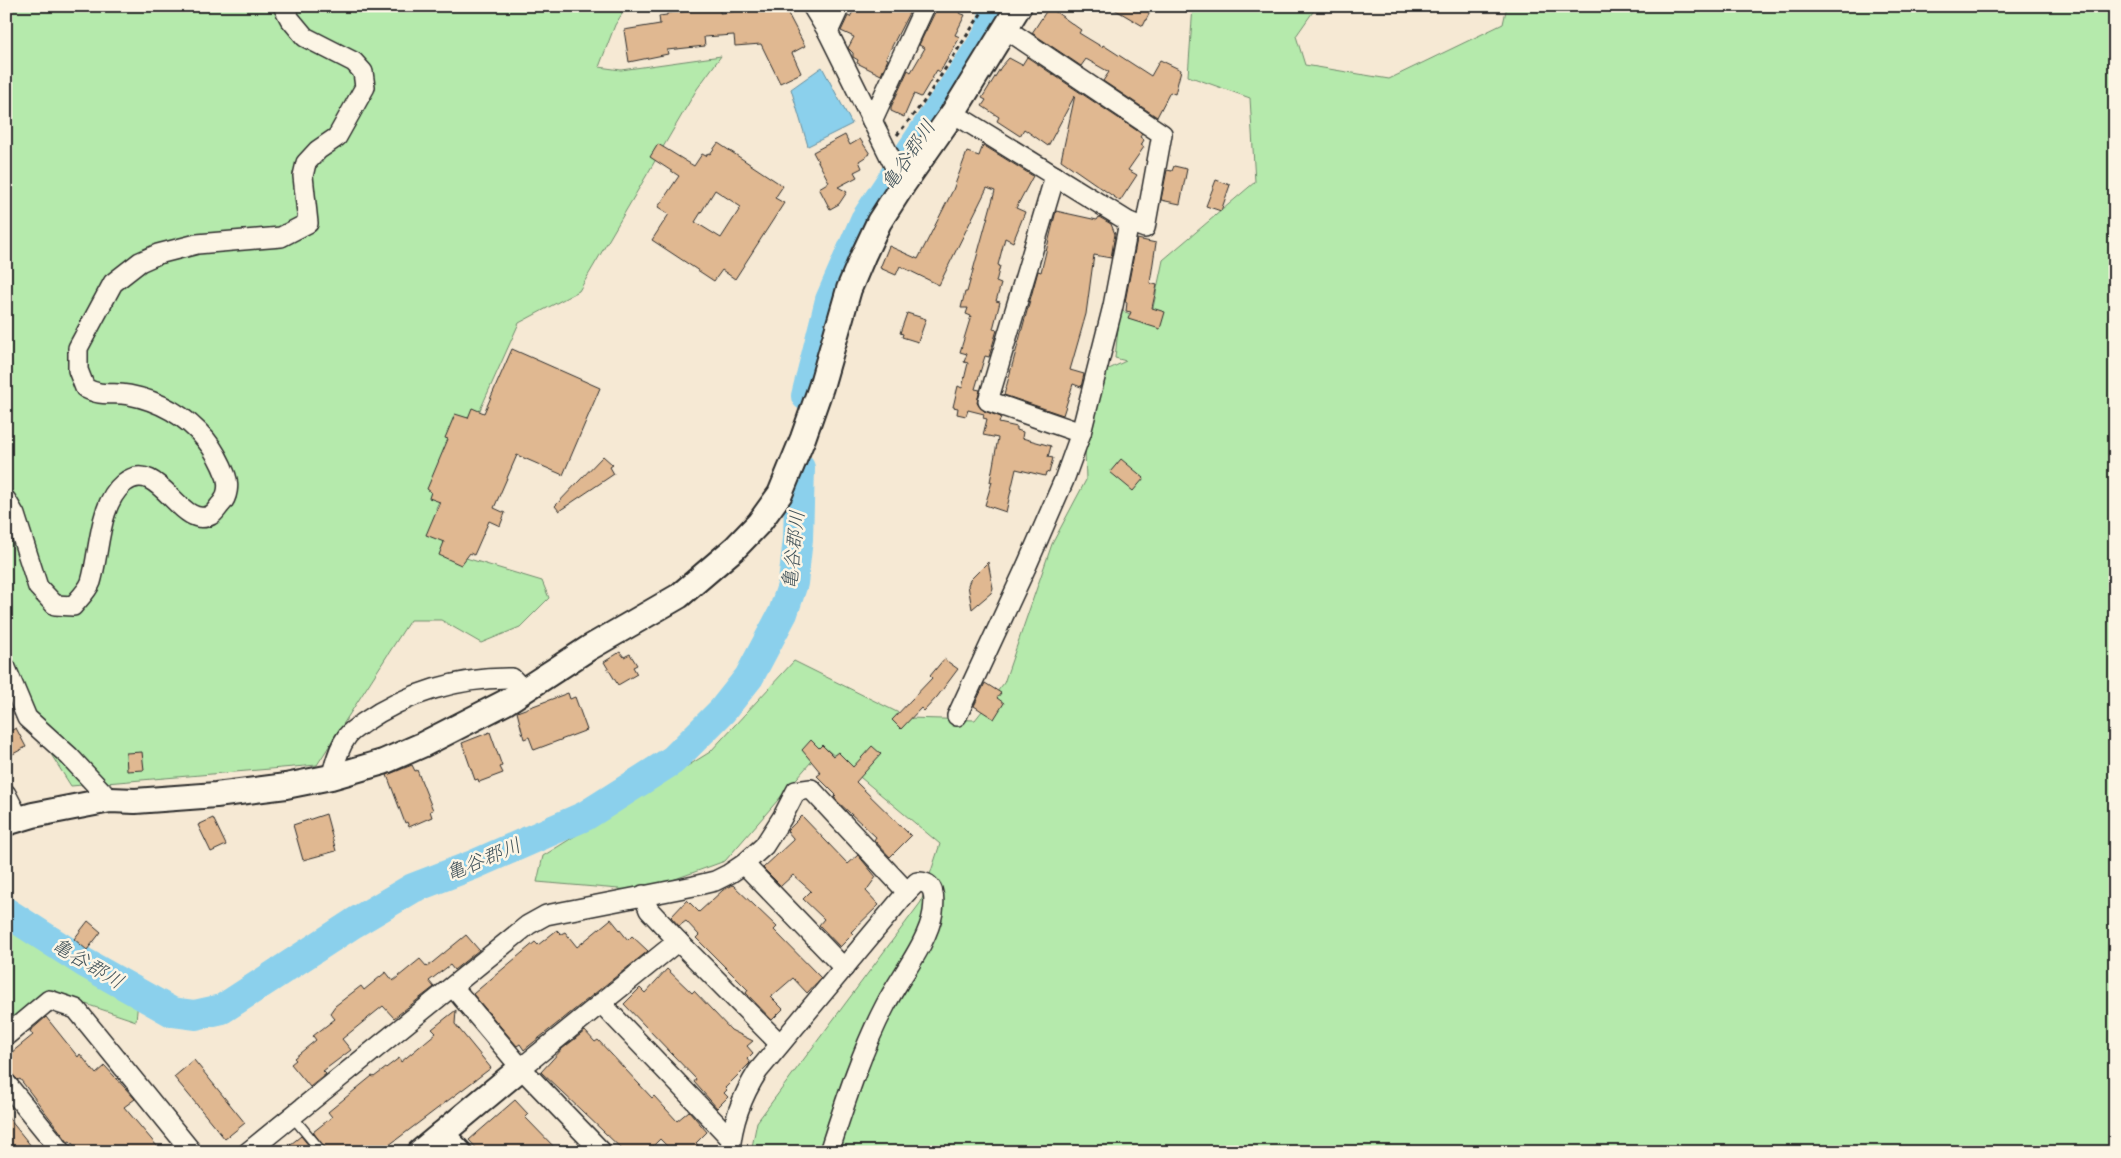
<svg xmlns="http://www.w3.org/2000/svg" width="2121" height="1158" font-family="Itim,'Klee One',sans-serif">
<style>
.green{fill:#b5eaac;stroke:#708a6c}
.water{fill:#8bd0ec;stroke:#658e9f}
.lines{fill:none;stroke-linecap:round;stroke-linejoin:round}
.river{stroke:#8bd0ec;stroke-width:30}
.building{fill:#e0b891;stroke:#2b2b2b;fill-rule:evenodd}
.service-casing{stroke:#2b2b2b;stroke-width:12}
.minor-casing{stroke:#2b2b2b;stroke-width:22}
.tertiary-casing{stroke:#2b2b2b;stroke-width:28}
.path{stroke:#2b2b2b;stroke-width:3;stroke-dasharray:4 4;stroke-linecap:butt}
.service{stroke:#fcf5e5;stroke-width:9}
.minor{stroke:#fcf5e5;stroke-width:19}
.tertiary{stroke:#fcf5e5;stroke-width:24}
.labels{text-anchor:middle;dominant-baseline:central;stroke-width:5;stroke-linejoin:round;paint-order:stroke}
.water-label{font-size:20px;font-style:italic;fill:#43545b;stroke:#fcf5e5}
</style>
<rect width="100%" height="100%" fill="#f6e9d4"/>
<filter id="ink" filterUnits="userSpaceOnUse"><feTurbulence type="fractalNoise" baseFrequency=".02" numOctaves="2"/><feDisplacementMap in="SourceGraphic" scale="10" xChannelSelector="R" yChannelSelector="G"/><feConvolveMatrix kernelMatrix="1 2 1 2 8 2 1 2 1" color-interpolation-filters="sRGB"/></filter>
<g filter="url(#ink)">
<g class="green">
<polygon points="6,6 627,6 615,25 599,67 621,70 721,56 697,89 579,291 519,323 436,508 446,552 542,581 549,598 520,627 481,643 441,620 410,620 317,765 71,786 6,683"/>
<polygon points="1193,6 1317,6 1296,36 1305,65 1389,79 1503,24 1507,6 2115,6 2115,1152 751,1152 757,1122 921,902 940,844 824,747 725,861 642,891 537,882 543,856 710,752 794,661 909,718 975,720 1004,683 1052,544 1086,480 1083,381 1126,361 1115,358 1120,310 1150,322 1163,260 1255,182 1250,98 1188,76"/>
<polygon points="6,928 31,936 138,1001 136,1021 47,991 6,1024"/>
</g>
<polygon class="water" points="822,67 852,124 808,146 791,89"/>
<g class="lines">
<g class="river">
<polyline points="806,396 830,300 865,220 990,32 995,6"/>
<polyline points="6,912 85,963 172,1012 195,1015 222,1009 354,923 413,888 473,865 585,816 673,760 722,711 749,677 783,613 793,583 798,539 800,468"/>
</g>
</g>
<g class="building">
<polygon points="691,6 720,6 720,13 757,9 763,6 784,6 805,46 792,53 801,73 780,83 761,44 735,46 734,35 704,37 705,46 667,50 668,54 629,62 624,30 660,24 659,16 667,15 667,13 691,11"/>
<polygon points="856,6 905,6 911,9 886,58 888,59 881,75 857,63 858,60 853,57 853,53 848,48 854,37 841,31 848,16 850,17"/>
<polygon points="938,6 962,6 959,13 965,15 955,35 960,37 940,72 937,70 921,97 914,94 904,117 891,111 891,107 908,70 911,72 925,48 919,45"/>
<polygon points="1109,6 1153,6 1143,26"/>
<polygon points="1049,7 1081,30 1079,33 1102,47 1103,45 1151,76 1160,60 1181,70 1175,94 1170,92 1157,117 1103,81 1109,72 1086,59 1081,66 1032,33"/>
<polygon points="1027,57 1142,134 1140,137 1144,140 1141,145 1144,147 1128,170 1137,175 1120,201 1061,160 1075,95 1048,146 1024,129 1020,136 997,121 999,117 982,106 986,100 982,98 1001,67 1009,58 1022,65"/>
<polygon points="845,135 850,145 860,139 870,154 859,161 862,168 854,172 857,177 838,187 847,192 839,204 830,209 819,188 829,182 813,152"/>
<path d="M718,143L783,186L775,198L784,203L735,279L722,270L714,281L652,240L669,214L658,207L679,176L650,157L658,144L694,166L702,154L706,156L708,153L710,154ZM715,190L741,207L721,238L695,222Z"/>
<polygon points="983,145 1033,176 1016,208 1025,212 1013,242 1005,238 998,265 1000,266 996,282 1001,284 996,301 1000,302 993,329 997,330 989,357 985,356 975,389 980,390 977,403 984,411 1001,417 999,423 1017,427 1017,430 1023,432 1022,438 1051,446 1048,457 1053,458 1049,473 1046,472 1045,476 1016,469 1006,512 985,505 992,482 990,482 998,438 983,435 987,419 983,418 984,414 968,410 966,416 957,414 958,408 953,407 958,386 962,388 968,363 964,362 967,354 960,352 971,316 966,314 968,308 961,308 965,292 967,292 995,191 987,188 939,285 900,266 896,275 880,268 889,246 918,259 953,190 967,152 979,156"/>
<polygon points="1174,166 1187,169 1180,204 1161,200 1167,170 1172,171"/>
<polygon points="1216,180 1230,185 1221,211 1206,206"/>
<polygon points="1056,211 1097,220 1099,217 1111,224 1115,234 1111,258 1094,255 1086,314 1070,370 1084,374 1081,387 1073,384 1063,415 1004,395 1038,271 1041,272"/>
<polygon points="1137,239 1156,243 1150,283 1157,285 1152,308 1165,312 1160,329 1128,319 1131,312 1126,311 1127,302 1125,302"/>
<polygon points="907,313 926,319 918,342 902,337 903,334 900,333"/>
<polygon points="512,349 600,388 563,475 517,455 494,508 505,513 500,526 489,521 474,555 470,553 461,565 439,555 444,542 426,535 440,502 429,498 431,492 427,489 448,439 445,438 455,414 468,418 472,408 484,413"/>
<polygon points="603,456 613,465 610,467 614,474 559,511 555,506"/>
<polygon points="1121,459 1144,478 1133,491 1110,472"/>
<polygon points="988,562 993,588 991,593 972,609 968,585 970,580"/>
<polygon points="620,652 624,657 630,654 637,665 633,667 637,674 618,685 604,662"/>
<polygon points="944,659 958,669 937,697 924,711 921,708 901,729 892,720 932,678 930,676"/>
<polygon points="985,683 1001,693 997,698 1004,703 994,719 974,706"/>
<polygon points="568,693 570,699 575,697 587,730 534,750 529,737 524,739 517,712"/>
<polygon points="16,728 26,747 11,755 6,746 6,733"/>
<polygon points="490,732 502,766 500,767 503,773 479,782 478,779 475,780 462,743"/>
<polygon points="811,740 819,748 822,745 833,756 838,752 853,767 872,746 881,754 856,782 911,836 890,857 874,840 876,837 838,802 834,797 836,795 817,776 821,773 802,750"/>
<polygon points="142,752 144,770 127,771 126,753"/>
<polygon points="412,765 415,771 417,770 433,810 430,811 432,817 409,827 407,822 405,823 387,775"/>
<polygon points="326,814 336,851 303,860 293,825"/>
<polygon points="802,816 848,864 858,855 876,877 866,891 879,905 851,932 853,934 840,947 819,925 824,919 803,899 811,891 793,875 781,886 763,868 793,840 793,838 787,831"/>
<polygon points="213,818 226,845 211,852 198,825"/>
<polygon points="733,885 777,927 774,930 821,978 807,993 793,978 771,997 783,1009 772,1020 746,993 748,990 696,938 699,935 686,921 679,926 671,917 687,900 699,912 723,890"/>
<polygon points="611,919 628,940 632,936 648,951 524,1050 520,1044 517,1046 473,994 535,942 538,945 557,930 561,934 565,932 577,947"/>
<polygon points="88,921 101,932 87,950 74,939"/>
<polygon points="466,935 479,950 454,970 450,965 429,981 434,987 394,1018 383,1006 342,1039 351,1050 323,1071 326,1074 310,1087 291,1064 296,1060 294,1058 316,1040 313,1036 335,1019 330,1013 335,1006 361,986 364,990 386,972 393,981 420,959 427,967"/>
<polygon points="667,969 692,993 694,991 731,1030 753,1041 747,1046 753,1053 747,1059 750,1063 725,1088 727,1090 724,1093 728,1097 717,1108 694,1082 696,1079 624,1004 640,988 645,993"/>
<polygon points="456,1010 455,1024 491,1068 380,1152 328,1152 313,1132 332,1117 328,1112 372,1076 374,1077 399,1058 401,1062 436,1033 432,1029"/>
<polygon points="46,1017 78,1057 80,1054 96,1074 105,1066 135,1099 124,1107 162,1152 80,1152 70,1141 68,1142 20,1079 18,1080 6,1068 6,1057 33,1035 30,1031"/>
<polygon points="585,1031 595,1042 598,1040 652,1098 654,1096 677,1121 689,1111 707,1132 696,1143 704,1152 673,1152 660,1139 647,1152 625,1152 541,1072 562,1049"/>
<polygon points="194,1060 245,1123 225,1139 174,1077"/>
<polygon points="515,1100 528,1114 525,1117 559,1152 480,1152 469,1140"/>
<polygon points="6,1115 36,1152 6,1152"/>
<polygon points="301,1136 314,1152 281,1152"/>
</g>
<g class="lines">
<defs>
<polyline id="service" points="292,1116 322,1152"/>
<g id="minor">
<polyline points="812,6 828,32 894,165"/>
<polyline points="1006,29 1162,134 1145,228 1129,222"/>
<polyline points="828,32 840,6"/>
<polyline points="953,113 1129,222 1113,306 1081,433 1064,480 1027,565 957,716"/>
<polyline points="872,121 925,6"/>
<polyline points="1055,176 988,401 1081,433"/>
<path d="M6,500L15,515L38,587L55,605L73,606C79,599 88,590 91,582C100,553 98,504 124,483C159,455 180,532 211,515C215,513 218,507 221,504C228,497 229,484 226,476C221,463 215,451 206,440C186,416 160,401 129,395C110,391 105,398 85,388L78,370V348L113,283L140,262L158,254L197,244L281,237L308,223L303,176L306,163L318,150L337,137L365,87L363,72L354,62L305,37L290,19L283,6"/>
<polyline points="6,668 27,718 69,756 110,800"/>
<path d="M331,777C335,764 338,749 346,738C349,732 358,727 363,723C406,693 460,677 512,678L524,691"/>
<polyline points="6,794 19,819"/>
<polyline points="744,864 844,968"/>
<polyline points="643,895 649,910 678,941"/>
<polyline points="453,987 521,1068 602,1152"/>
<polyline points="601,1003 731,1139"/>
<polyline points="6,1036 49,1000 76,1009 192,1152"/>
<polyline points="521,1068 678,941 780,1044"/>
<polyline points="6,1083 62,1152"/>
<path d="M248,1152L528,925L546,915L694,886L715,881L729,874L744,864L764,846L782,818L796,791L811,789L907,892L758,1071C742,1096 732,1122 730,1152"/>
<path d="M829,1152C845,1103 861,1052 885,1006C899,978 928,943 933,912C935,897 935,881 917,882L907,892"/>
</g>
<g id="tertiary">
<polyline points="6,823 33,815 110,800 135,801 216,795 286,786 331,777 383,762 422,745 506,702 589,648 679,596 735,548 759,523 780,494 803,438 821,387 849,289 863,256 879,222 904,183 953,113 1019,6"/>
<polyline points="442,1134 459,1152"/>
<polyline points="420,1152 521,1068"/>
</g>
</defs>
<use href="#service" class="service-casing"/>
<use href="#minor" class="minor-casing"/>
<use href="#tertiary" class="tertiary-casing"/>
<polyline class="path" points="897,135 923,103 986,6"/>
<use href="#service" class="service"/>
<use href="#minor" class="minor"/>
<use href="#tertiary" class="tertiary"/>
</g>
</g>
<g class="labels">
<g class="water-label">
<text transform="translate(908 155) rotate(-56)">亀谷郡川</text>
<text transform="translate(793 550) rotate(-84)">亀谷郡川</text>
<text transform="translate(483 859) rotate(-23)">亀谷郡川</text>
<text transform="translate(88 963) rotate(31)">亀谷郡川</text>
</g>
</g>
<rect width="2121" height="1158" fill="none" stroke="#fcf5e5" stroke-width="25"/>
<rect x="12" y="12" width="2096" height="1133" fill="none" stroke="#2b2b2b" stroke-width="2" filter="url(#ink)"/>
</svg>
